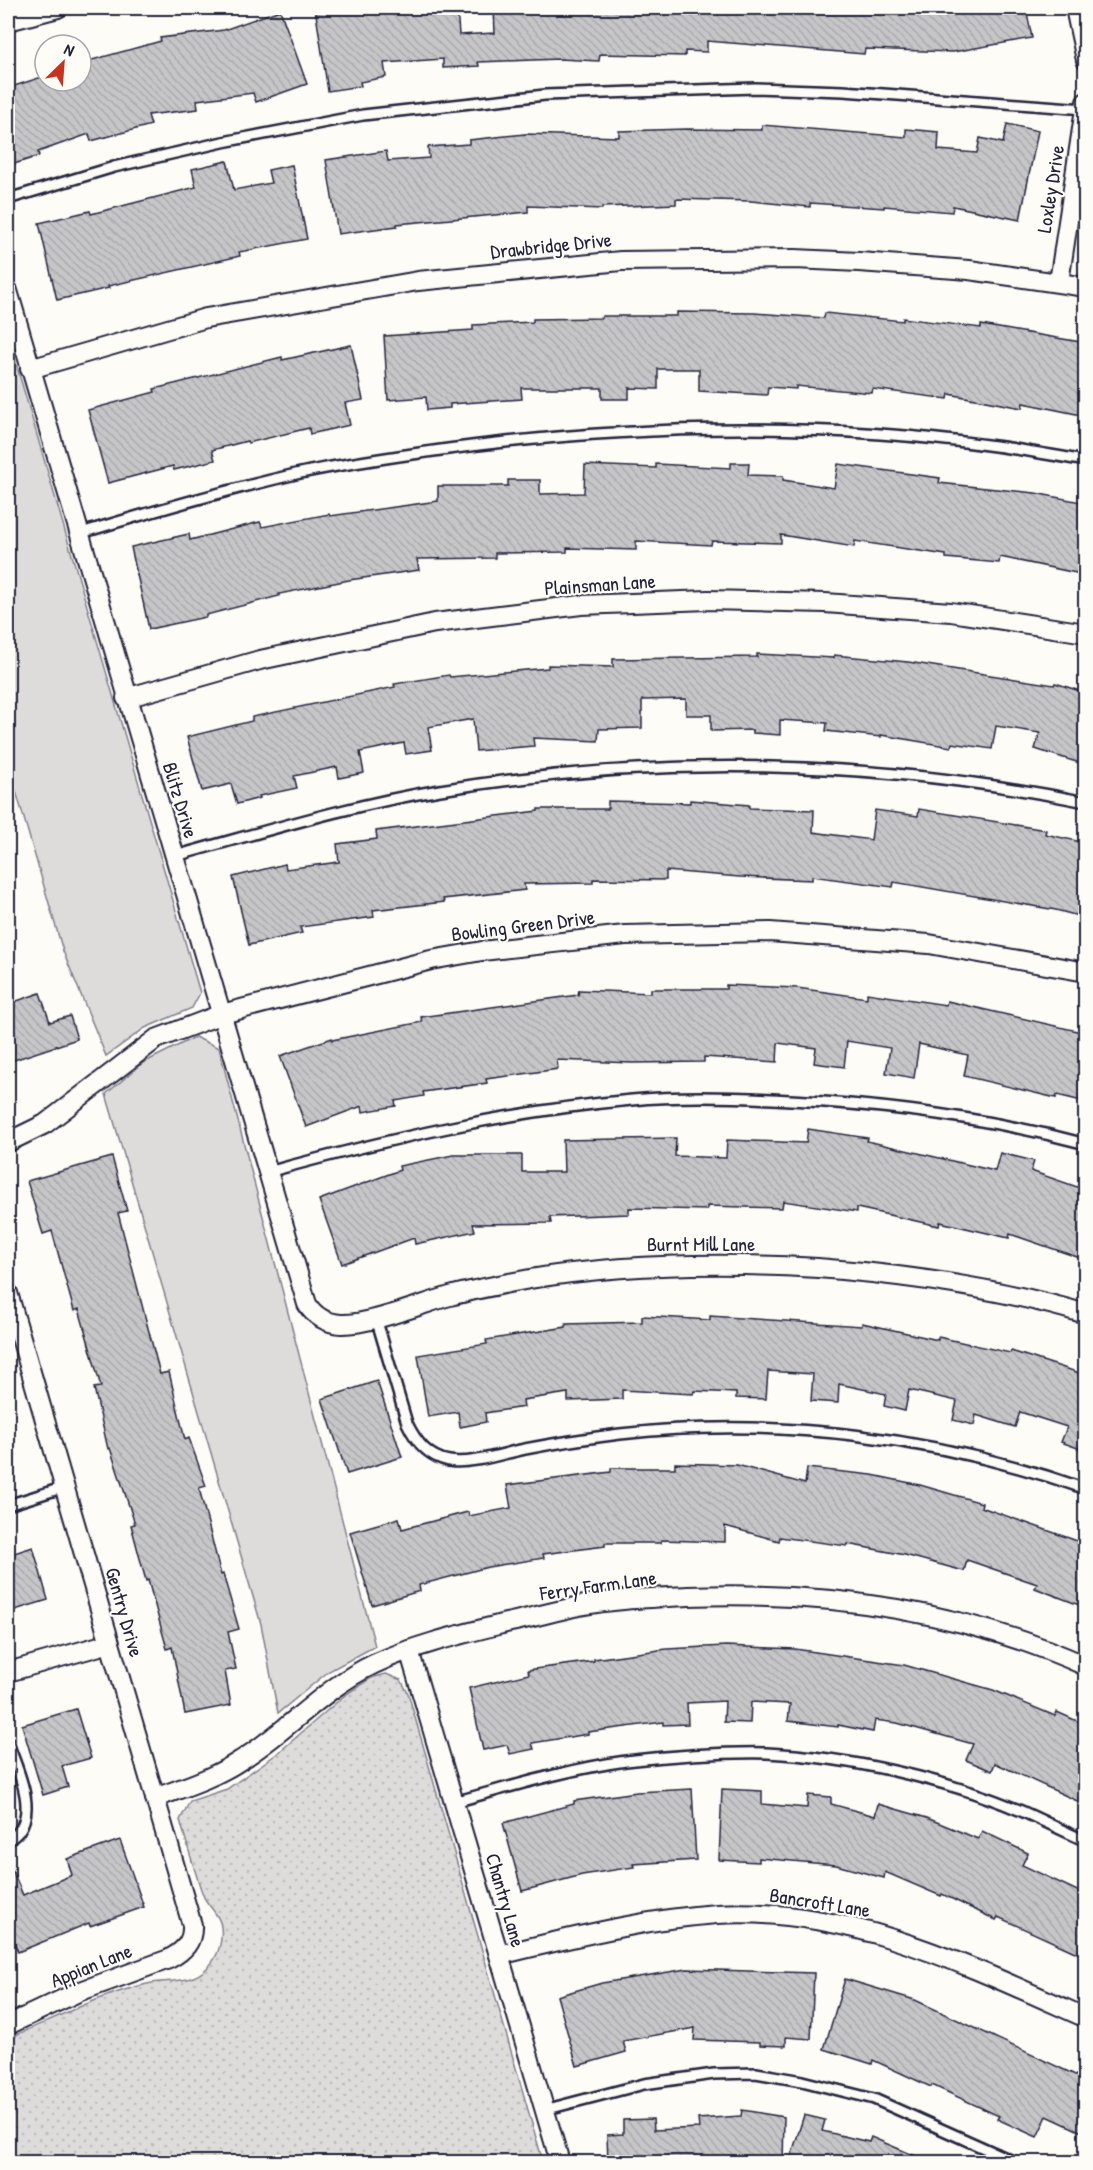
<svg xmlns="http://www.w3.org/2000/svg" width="1093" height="2170" font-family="'Patrick Hand',sans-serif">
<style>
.green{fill:#dddcdb;stroke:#807f8b;stroke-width:1.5}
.park{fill:url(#park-dots);stroke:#807f8b;stroke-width:1.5}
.building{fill:url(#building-back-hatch);stroke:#22223b;stroke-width:1.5}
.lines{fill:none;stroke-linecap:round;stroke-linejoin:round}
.service-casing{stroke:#22223b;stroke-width:14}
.minor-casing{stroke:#22223b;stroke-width:22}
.service{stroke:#fdfcf7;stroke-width:9}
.minor{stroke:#fdfcf7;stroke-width:18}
.labels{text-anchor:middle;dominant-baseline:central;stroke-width:4.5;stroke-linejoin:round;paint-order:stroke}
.street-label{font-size:20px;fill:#22223b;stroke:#fdfcf7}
</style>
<defs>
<pattern id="park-dots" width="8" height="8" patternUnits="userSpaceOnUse" patternTransform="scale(1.5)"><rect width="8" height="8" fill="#dddcdb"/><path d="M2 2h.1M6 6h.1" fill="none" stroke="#bdbcbd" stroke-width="1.8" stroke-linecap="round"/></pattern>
<pattern id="building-back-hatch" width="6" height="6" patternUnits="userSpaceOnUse" patternTransform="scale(1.5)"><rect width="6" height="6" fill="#c6c6c8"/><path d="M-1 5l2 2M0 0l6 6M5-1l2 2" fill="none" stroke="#aaaaad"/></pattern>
</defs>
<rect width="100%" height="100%" fill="#fdfcf7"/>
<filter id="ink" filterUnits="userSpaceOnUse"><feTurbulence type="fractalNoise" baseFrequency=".0167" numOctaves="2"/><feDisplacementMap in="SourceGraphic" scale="12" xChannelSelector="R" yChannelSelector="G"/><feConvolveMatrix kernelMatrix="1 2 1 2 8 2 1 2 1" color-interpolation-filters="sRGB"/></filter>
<g filter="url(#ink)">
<g class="green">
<polygon points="8,336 200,993 192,1008 145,1028 106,1056 63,951 8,764"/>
<polygon points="195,1037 219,1048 375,1646 329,1671 278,1713 261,1624 106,1094 143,1063"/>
</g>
<path class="park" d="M386,1674L401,1680L408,1693L543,2162H8V2043L18,2034C60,2016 102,1994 147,1984C167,1979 191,1985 207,1968C218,1958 223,1941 221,1926C219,1913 207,1906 203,1895C194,1870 187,1844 180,1820L190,1801L227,1789L278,1753L345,1695L371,1678Z"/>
<g class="building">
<polygon points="315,8 457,8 459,35 495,33 494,8 1026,8 1032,38 953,52 865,49 864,54 707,41 707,52 685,51 685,56 600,54 599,61 559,59 478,62 479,66 443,68 443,59 384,63 386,77 360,82 361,86 328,91"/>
<polygon points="280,10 307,84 256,102 253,93 197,100 198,109 148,115 151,125 91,141 89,134 38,152 39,156 11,165 8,153 8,88 45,76 45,81 81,81 81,63 161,41 160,38 224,30"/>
<polygon points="1007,124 1038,131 1020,220 953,206 952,212 884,206 884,208 810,203 810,207 751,201 676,199 676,204 602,207 602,209 528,206 528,212 397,224 397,226 338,234 326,160 386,151 388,161 429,158 428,147 469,144 469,140 525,134 619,137 619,131 687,129 762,130 762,125 906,137 906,129 939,132 938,150 977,153 980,138 1003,143"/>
<polygon points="227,161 234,190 271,183 268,170 292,165 307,239 239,252 240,256 108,286 109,288 57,300 39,223 90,211 91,214 196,187 192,169"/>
<polygon points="677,312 754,313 824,318 825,313 903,321 903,318 981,328 981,325 1086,343 1086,416 1023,403 1022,408 949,394 948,399 873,389 872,393 796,386 796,389 768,387 767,395 699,391 699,369 658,369 658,389 629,388 629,399 602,399 602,388 521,388 522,399 450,404 450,408 427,410 426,397 388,400 384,336 473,330 473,325 533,322 533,319 602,318 602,316 677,316"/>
<polygon points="351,345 363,400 345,403 350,425 310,434 309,428 248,443 247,441 212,450 215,460 174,470 173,466 108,483 88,410 155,392 154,389 282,357 282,360"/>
<polygon points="731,463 749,463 748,475 783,476 783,480 834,488 838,464 940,478 939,483 1035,493 1086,503 1086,575 1000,557 999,563 946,558 946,555 855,541 854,547 781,535 781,543 712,541 711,545 636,541 636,550 567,548 567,552 495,553 495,558 417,559 419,570 349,580 279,594 279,596 206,615 206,617 149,629 131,547 189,534 190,540 260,522 262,527 329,514 330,516 438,501 438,486 508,486 508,480 540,480 540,494 584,493 585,465 656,468 656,464 731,468"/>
<polygon points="757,654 834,658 834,655 908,662 1054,685 1055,683 1086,693 1086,765 1035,749 1040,733 996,726 992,749 952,743 951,747 881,735 881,737 826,731 827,723 780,720 780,735 753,733 753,730 711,731 711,715 686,715 686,699 642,700 642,728 599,729 598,741 533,738 534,746 476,751 473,719 428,727 432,750 406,754 404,743 360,752 364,773 339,778 337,767 294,776 297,788 259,796 260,798 237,804 231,784 202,791 187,737 252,721 252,717 395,687 394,684 449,675 450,677 548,668 548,665 613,667 613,659 757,657"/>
<polygon points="690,800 749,805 749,808 814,810 813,832 871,840 875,810 918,816 919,809 1046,830 1045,834 1086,843 1086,918 1056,910 894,882 893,887 812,876 812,880 740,877 666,871 666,880 593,879 593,883 524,884 525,890 443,899 444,902 373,910 374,917 300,927 302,933 249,945 233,877 285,864 286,869 339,862 337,844 377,839 376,831 538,811 538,809 608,809 608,801 690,803"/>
<polygon points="726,985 797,988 867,998 867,993 946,1005 947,1001 1086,1033 1086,1102 1057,1095 1056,1098 964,1076 968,1055 919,1044 914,1078 886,1073 890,1048 847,1041 844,1067 814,1063 816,1048 778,1043 777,1062 704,1057 704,1062 632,1063 557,1060 558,1069 486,1079 487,1083 423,1092 424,1096 395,1101 396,1106 363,1112 362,1106 306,1127 280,1056 332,1038 332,1040 422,1022 421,1017 578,995 579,990 651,993 651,989 726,989"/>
<polygon points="40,993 50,1022 70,1016 77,1039 8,1062 8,1004"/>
<polygon points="808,1129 868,1138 867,1141 995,1171 1000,1153 1034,1161 1031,1171 1086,1190 1086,1241 1080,1258 1010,1234 1009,1238 940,1222 939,1226 857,1208 857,1212 783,1201 782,1208 707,1206 707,1210 629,1208 629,1214 550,1217 551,1223 473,1224 475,1231 415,1244 414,1238 342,1264 319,1200 400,1170 399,1166 453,1155 522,1155 522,1172 564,1172 563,1140 676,1138 675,1156 726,1158 727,1140 806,1143"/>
<polygon points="112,1157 127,1211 118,1213 160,1374 169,1372 185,1440 189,1438 206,1486 199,1488 221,1575 223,1574 239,1629 228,1632 236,1669 225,1671 231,1705 185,1714 172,1647 167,1649 148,1580 146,1581 131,1525 135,1524 110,1448 108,1449 94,1388 101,1387 79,1309 74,1311 52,1231 43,1234 27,1181"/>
<polygon points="642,1316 710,1320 710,1316 862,1326 862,1323 938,1340 938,1337 1010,1353 1011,1351 1086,1375 1086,1451 1061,1442 1067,1427 1020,1412 1015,1427 976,1415 974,1425 953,1420 957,1401 909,1390 905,1411 884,1406 886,1394 839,1384 838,1403 811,1401 813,1374 768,1371 766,1399 736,1398 736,1393 694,1391 693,1394 622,1390 622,1399 568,1401 568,1393 523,1400 524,1407 485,1413 486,1422 460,1427 458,1412 428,1417 418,1355 487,1344 486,1340 566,1327 566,1324 642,1322"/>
<polygon points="377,1381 402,1457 347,1474 322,1399"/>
<polygon points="675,1463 737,1465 805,1484 807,1468 872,1475 920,1485 982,1503 981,1507 1086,1544 1086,1596 1082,1606 1035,1588 1037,1584 967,1560 964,1571 905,1555 847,1544 847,1546 780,1537 779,1541 725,1526 725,1542 661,1540 661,1543 605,1543 605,1546 543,1554 544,1558 488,1567 419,1585 420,1591 372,1605 350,1532 399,1518 402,1529 468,1512 469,1516 511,1508 507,1485 611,1472 611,1468 675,1468"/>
<polygon points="33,1547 48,1600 8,1612 8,1555"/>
<polygon points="726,1646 795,1649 904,1665 993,1690 1055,1716 1057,1712 1086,1725 1086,1805 995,1763 992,1771 966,1760 973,1744 897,1723 875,1720 873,1732 838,1725 838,1727 788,1721 790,1704 751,1702 750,1723 724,1722 725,1701 687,1703 688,1724 663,1725 663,1722 588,1732 588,1734 532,1743 534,1749 510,1754 507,1745 483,1750 469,1688 529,1674 528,1670 594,1661 594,1659 667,1649"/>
<polygon points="76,1709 91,1758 62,1766 68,1787 43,1795 22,1725"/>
<polygon points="692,1789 696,1860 633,1864 634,1867 582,1875 522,1891 503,1823 574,1804 574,1801 637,1792"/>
<polygon points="722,1789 762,1791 762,1804 807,1808 808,1795 831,1797 831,1804 875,1816 878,1804 927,1818 978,1839 982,1831 1028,1853 1022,1865 1086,1895 1086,1957 998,1917 996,1920 942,1894 941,1896 885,1872 884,1878 836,1865 759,1858 759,1862 719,1860"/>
<polygon points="120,1840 144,1907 90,1926 89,1923 18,1952 8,1925 8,1860 23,1895 72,1875 67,1859"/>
<polygon points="687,1969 814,1973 811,2039 786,2037 786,2046 760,2045 760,2042 694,2040 695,2028 623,2041 626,2052 577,2066 557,1996 602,1983"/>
<polygon points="845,1979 915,2000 1086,2080 1086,2134 1047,2116 1037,2137 997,2119 999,2116 932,2085 931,2087 873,2060 872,2064 824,2049"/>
<polygon points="742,2110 784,2117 783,2163 608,2163 607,2135 623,2134 623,2120 653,2119 654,2130 699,2128 698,2119 741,2116"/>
<polygon points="804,2115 825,2120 822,2131 869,2142 871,2137 932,2163 789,2163"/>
</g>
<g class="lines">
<defs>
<g id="service">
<polyline points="8,199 114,167 223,142 363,115 545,95 755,88 843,91 1085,109"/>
<path d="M78,534C150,512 223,491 296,474C346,463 397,456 448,449C628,425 814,421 995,446C1025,450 1055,456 1086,461"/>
<path d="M175,856C263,832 350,805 440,790C654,755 874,759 1086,802"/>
<path d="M268,1172C388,1139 508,1111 632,1100C683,1095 739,1097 790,1100C891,1105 988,1118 1086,1144"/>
<path d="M376,1318L407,1423C416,1442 428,1457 449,1461C471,1465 504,1453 525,1449C556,1443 588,1438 620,1434C775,1416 938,1437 1086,1489"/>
<polyline points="8,1505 65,1487"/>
<path d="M8,1742C16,1768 37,1806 19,1831C16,1835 11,1838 8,1841"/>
<path d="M454,1802C510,1787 568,1769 626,1761C671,1756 722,1752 767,1753C848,1757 945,1779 1019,1810C1042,1820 1063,1831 1086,1841"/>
<polyline points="544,2110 644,2084 714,2074 756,2073 802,2081 874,2099 1015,2162"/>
</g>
<g id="minor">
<polyline points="1075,8 1086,60"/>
<polyline points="8,21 58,8"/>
<polyline points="1059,282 1086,102"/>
<path d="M8,291C107,629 206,967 307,1304C314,1316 327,1323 341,1324C369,1325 421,1304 450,1296C476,1289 503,1284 530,1279C627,1263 721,1262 818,1268C909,1275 999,1288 1086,1314"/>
<polyline points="30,369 206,318 418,281 621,261 795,259 859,262 969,270 1086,287"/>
<polyline points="126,698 260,660 435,623 581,605 708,600 825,603 951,612 1086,633"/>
<polyline points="8,1142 45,1124 156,1039 222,1014 431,960 482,951 625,935 770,932 929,944 1086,972"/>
<path d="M8,1293L192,1925C193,1942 184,1951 169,1959L78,1992L8,2025"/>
<polyline points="409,1650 560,2162"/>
<polyline points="8,1672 110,1643"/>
<path d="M155,1798C185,1787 214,1778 241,1760C288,1731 323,1688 374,1664C415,1645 462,1634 506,1623C531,1618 555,1611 579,1606C615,1599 651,1598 688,1596C823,1591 961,1610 1086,1666"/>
<path d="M499,1955C571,1938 643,1919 717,1914C848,1906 969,1966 1086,2018"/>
</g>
</defs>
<use href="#service" class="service-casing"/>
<use href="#minor" class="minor-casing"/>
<use href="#service" class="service"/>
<use href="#minor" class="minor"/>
</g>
</g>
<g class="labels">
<g class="street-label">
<text transform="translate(1050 189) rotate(-81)">Loxley Drive</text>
<text transform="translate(551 245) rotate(-6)">Drawbridge Drive</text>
<text transform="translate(600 584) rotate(-4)">Plainsman Lane</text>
<text transform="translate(181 800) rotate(73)">Blitz Drive</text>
<text transform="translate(523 925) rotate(-7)">Bowling Green Drive</text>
<text x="701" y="1243">Burnt Mill Lane</text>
<text transform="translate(598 1585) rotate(-8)">Ferry Farm Lane</text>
<text transform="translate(125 1612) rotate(74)">Gentry Drive</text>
<text transform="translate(506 1900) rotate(74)">Chantry Lane</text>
<text transform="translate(820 1902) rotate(9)">Bancroft Lane</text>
<text transform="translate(91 1965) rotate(-22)">Appian Lane</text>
</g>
</g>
<rect width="1093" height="2170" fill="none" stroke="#fdfcf7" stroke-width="30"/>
<rect x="15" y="15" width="1063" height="2140" fill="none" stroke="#22223b" stroke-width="2" filter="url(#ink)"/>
<g transform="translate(63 63) rotate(25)"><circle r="28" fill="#fdfcf7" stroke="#a5a5ac" stroke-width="1.5"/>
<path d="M0-4.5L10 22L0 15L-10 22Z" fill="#c8321e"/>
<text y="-9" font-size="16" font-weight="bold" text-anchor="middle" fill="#22223b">N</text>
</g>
</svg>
